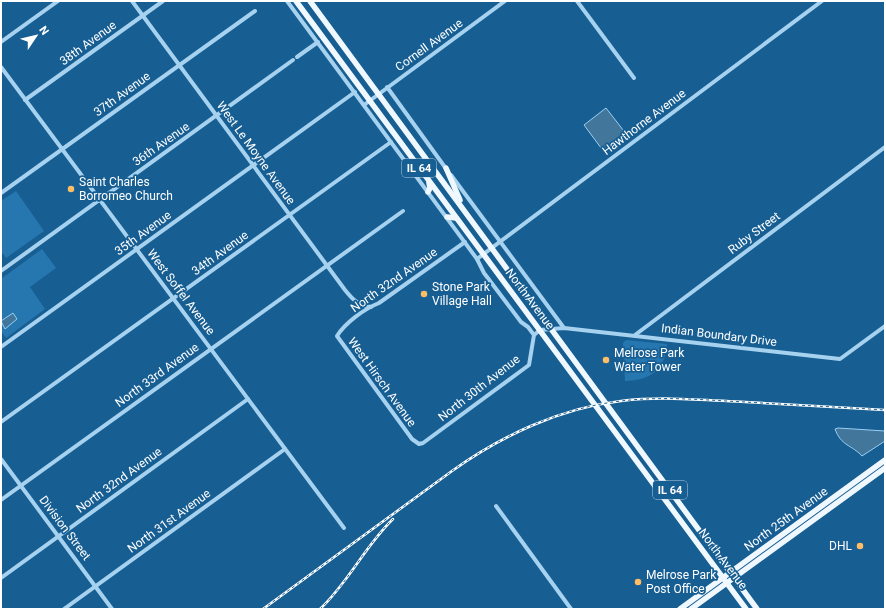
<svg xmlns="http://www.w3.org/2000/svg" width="886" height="610" font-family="Roboto,sans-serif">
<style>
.green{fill:#2677af}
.water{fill:#43769b;stroke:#99cff3}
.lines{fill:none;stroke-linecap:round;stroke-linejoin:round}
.minor{stroke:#a6d2f0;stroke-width:4}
.major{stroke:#f0f8ff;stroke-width:5.5}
.rail-casing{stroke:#fff;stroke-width:2.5}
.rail{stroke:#175e93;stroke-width:1;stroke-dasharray:3;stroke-linecap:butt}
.poi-dot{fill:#ffbe66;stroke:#175e93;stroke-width:1.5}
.labels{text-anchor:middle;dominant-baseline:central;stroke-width:3.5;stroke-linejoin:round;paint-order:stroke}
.shield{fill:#175e93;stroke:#b9cfdf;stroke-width:1}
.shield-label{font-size:11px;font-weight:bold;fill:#fff}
.street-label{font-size:12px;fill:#fff;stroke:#175e93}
.poi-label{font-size:12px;fill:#fff;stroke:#175e93;text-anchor:start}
</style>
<rect width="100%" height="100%" fill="#175e93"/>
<g class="green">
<polygon points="16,191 44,231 6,258 1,251 1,201"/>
<polygon points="42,249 56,268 30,287 45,309 6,338 1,331 1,279"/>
<path d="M626,340L667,344C665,370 651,380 625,381L623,343Z"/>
</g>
<g class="water">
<polygon points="606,108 627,135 604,152 584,125"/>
<polygon points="13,313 17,319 5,329 1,321"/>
<path d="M838,428L885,431V441L862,456C852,445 841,446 835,429Z"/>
</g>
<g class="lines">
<g class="minor">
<path d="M132,1L345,290C353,300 358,305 371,307"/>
<polyline points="287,1 477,259 484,273 521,322 528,327 534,335"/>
<polyline points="577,1 634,78"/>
<polyline points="1,42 58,1"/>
<polyline points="297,57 318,42"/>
<polyline points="1,67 344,528"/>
<polyline points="387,87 447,170"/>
<polyline points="25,100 163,1"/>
<polyline points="364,105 505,1"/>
<polyline points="451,175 564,328"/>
<polyline points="1,193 255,11"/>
<path d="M465,242L379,303C364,309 345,323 337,336L412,439L419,444L423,443L529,365L534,335L540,330L564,328L840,359L885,326"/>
<polyline points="477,259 822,1"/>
<polyline points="1,271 293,60"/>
<polyline points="635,335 885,147"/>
<polyline points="1,347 355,92"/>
<polyline points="1,422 391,142"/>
<polyline points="1,459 112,609"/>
<polyline points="1,500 403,211"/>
<polyline points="496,506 571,609"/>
<polyline points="1,578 248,399"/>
<polyline points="64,609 285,449"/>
</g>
<g class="major">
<polyline points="296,1 746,609"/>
<polyline points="310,1 757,609"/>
<polyline points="446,168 460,200"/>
<polyline points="428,192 430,188 429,183"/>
<polyline points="447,217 456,218"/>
<polyline points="680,609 885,460"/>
<polyline points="691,609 885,468"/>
</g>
<defs>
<g id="rail">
<path d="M263,609L452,471C501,436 560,408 621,401C662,396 704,400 745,402C792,405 839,407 885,410"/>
<path d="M320,609C348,583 365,546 393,519"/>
</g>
</defs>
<use href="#rail" class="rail-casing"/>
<use href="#rail" class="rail"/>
</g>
<g class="poi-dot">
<circle cx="71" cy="189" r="4"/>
<circle cx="424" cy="294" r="4"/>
<circle cx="606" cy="360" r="4"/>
<circle cx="860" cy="546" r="4"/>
<circle cx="638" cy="582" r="4"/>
</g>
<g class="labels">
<g class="shield">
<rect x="402" y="159" width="34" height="18" rx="3"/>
<rect x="653" y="481" width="34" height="18" rx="3"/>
</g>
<g class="shield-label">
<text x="419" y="168">IL 64</text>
<text x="670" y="490">IL 64</text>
</g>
<g class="street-label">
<text transform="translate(88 43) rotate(-36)">38th Avenue</text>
<text transform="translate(429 45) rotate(-36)">Cornell Avenue</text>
<text transform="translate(122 94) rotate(-36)">37th Avenue</text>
<text transform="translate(644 122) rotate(-37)">Hawthorne Avenue</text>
<text transform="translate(161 144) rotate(-35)">36th Avenue</text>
<text transform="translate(256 153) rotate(54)">West Le Moyne Avenue</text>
<text transform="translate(143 233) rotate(-36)">35th Avenue</text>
<text transform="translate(754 233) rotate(-37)">Ruby Street</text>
<text transform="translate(220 253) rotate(-36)">34th Avenue</text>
<text transform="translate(394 280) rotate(-35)">North 32nd Avenue</text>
<text transform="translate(181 292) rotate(53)">West Soffel Avenue</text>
<text transform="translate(530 299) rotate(53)">North Avenue</text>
<text transform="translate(719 335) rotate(7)">Indian Boundary Drive</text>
<text transform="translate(157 375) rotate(-36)">North 33rd Avenue</text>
<text transform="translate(382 382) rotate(54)">West Hirsch Avenue</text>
<text transform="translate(479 388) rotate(-38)">North 30th Avenue</text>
<text transform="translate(119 480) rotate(-36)">North 32nd Avenue</text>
<text transform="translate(786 519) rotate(-36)">North 25th Avenue</text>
<text transform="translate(169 521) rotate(-36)">North 31st Avenue</text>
<text transform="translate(65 528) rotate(53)">Division Street</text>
<text transform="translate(723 559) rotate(53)">North Avenue</text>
</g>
<g class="poi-label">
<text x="79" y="182">Saint Charles<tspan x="79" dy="14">Borromeo Church</tspan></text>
<text x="432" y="287">Stone Park<tspan x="432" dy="14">Village Hall</tspan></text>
<text x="614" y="353">Melrose Park<tspan x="614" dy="14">Water Tower</tspan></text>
<text x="852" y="546" text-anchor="end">DHL</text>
<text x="646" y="575">Melrose Park<tspan x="646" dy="14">Post Office</tspan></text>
</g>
</g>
<rect width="886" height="610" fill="none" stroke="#ffffff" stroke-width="4"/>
<g transform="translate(36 36) rotate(55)" stroke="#175e93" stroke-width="3" paint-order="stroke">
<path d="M0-3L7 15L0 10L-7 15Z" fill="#ffffff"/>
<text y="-6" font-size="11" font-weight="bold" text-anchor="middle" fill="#ffffff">N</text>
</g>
</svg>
